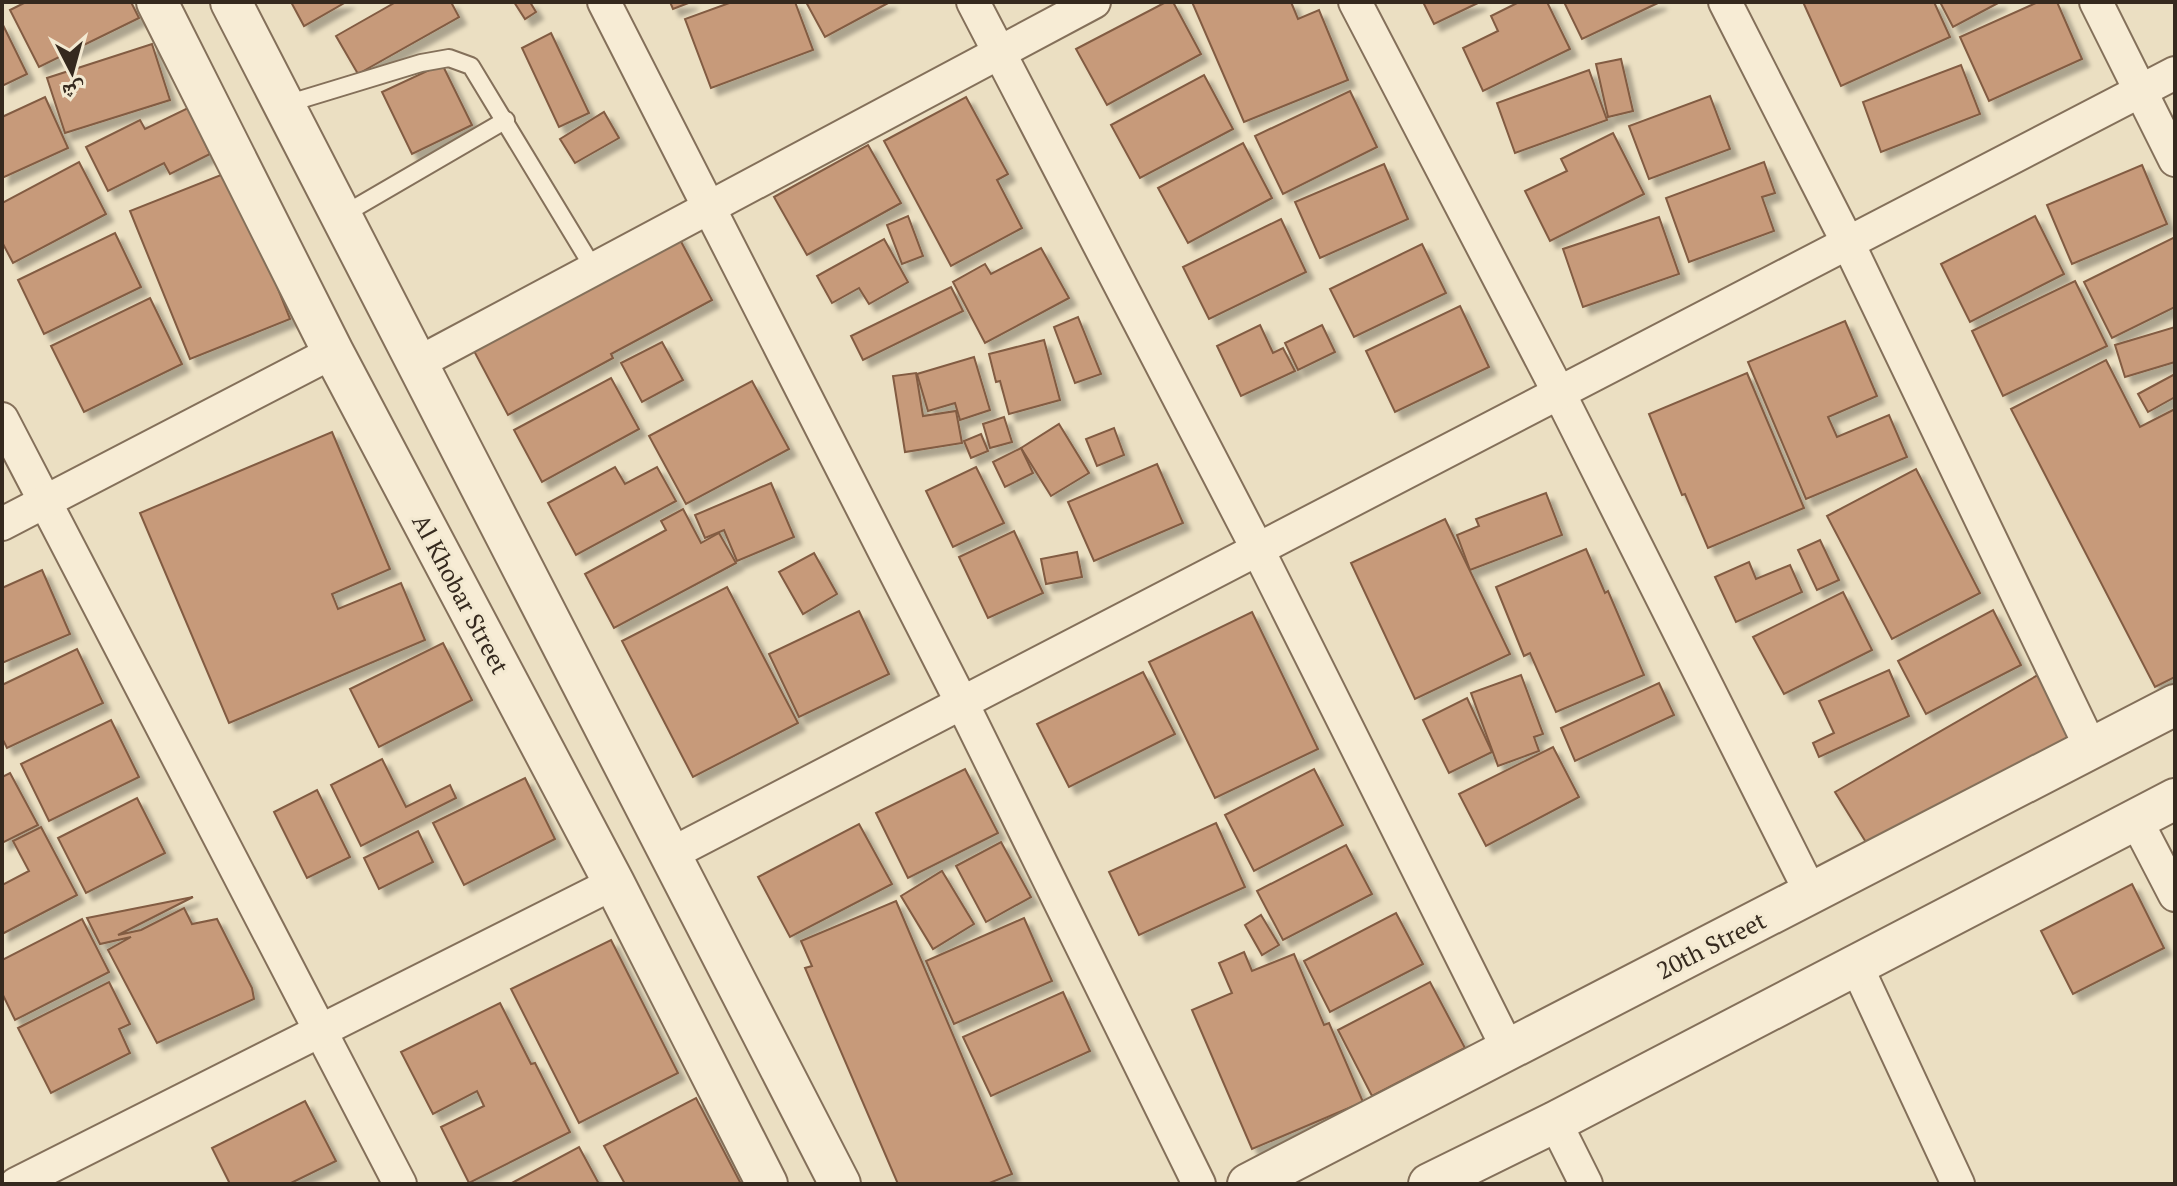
<svg xmlns="http://www.w3.org/2000/svg" width="2177" height="1186" font-family="'PT Serif','Noto Naskh Arabic',serif">
<style>
.building{fill:#c79a7a;stroke:#825b42;stroke-width:2;filter:url(#shadow)}
.lines{fill:none;stroke-linecap:round;stroke-linejoin:round}
.service-casing{stroke:#84705a;stroke-width:20}
.minor-casing{stroke:#84705a;stroke-width:36}
.tertiary-casing{stroke:#84705a;stroke-width:44}
.service{stroke:#f7ecd5;stroke-width:16}
.minor{stroke:#f7ecd5;stroke-width:32}
.tertiary{stroke:#f7ecd5;stroke-width:40}
.labels{text-anchor:middle;dominant-baseline:central;stroke-width:6;stroke-linejoin:round;paint-order:stroke}
.street-label{font-size:24px;fill:#35291e;stroke:#f3e9d1}
</style>
<defs>
<filter id="shadow"><feDropShadow dx="7" dy="7" stdDeviation="2" flood-color="#0004"/></filter>
</defs>
<rect width="100%" height="100%" fill="#ebdfc2"/>
<g class="building">
<polygon points="26,2 131,2 139,18 39,67 10,10"/>
<polygon points="291,2 346,2 304,26"/>
<polygon points="396,2 451,2 459,17 358,74 336,36"/>
<polygon points="514,2 530,2 536,12 525,19"/>
<polygon points="670,2 691,2 673,9"/>
<polygon points="732,2 795,2 813,50 711,88 685,19"/>
<polygon points="806,2 890,2 825,37"/>
<polygon points="1166,2 1173,2 1201,54 1107,105 1076,49"/>
<polygon points="1192,2 1291,2 1298,19 1319,10 1348,80 1244,122"/>
<polygon points="1423,2 1480,2 1434,24"/>
<polygon points="1519,2 1547,2 1570,49 1483,91 1463,48 1498,31 1491,16"/>
<polygon points="1564,2 1660,2 1582,39"/>
<polygon points="1803,2 1934,2 1950,37 1841,86"/>
<polygon points="1940,2 2000,2 1953,27"/>
<polygon points="2038,2 2057,2 2082,59 1989,101 1960,37"/>
<polygon points="2,23 27,74 2,86"/>
<polygon points="551,33 589,113 559,127 522,48"/>
<polygon points="152,44 170,100 65,133 47,78"/>
<polygon points="1621,59 1633,111 1608,117 1596,64"/>
<polygon points="442,64 472,125 412,154 382,92"/>
<polygon points="1961,65 1980,114 1881,152 1863,102"/>
<polygon points="1589,70 1607,120 1515,153 1497,103"/>
<polygon points="1204,75 1233,129 1140,178 1111,125"/>
<polygon points="1350,91 1377,147 1283,194 1255,136"/>
<polygon points="1710,96 1730,149 1649,179 1629,126"/>
<polygon points="45,97 68,148 2,178 2,117"/>
<polygon points="966,97 1008,174 997,180 1022,228 951,266 884,141"/>
<polygon points="188,108 210,154 170,174 164,163 108,191 86,147 140,120 145,129"/>
<polygon points="604,112 619,138 575,163 560,139"/>
<polygon points="1613,133 1644,194 1550,241 1525,191 1567,171 1561,159"/>
<polygon points="1243,143 1272,198 1188,243 1158,188"/>
<polygon points="868,145 901,203 807,255 774,197"/>
<polygon points="79,162 106,214 13,263 2,242 2,203"/>
<polygon points="1764,162 1775,193 1762,197 1774,231 1689,262 1666,198"/>
<polygon points="1384,164 1408,219 1320,258 1295,202"/>
<polygon points="2142,165 2167,224 2072,264 2047,205"/>
<polygon points="231,171 290,319 190,359 130,211"/>
<polygon points="908,216 923,256 902,264 887,225"/>
<polygon points="2035,216 2064,274 1970,322 1941,264"/>
<polygon points="1659,217 1679,274 1583,307 1563,249"/>
<polygon points="1281,219 1306,272 1209,319 1183,267"/>
<polygon points="115,233 141,287 44,334 18,280"/>
<polygon points="677,234 712,300 611,354 613,358 508,415 474,351"/>
<polygon points="2175,237 2175,307 2112,338 2084,282"/>
<polygon points="884,239 908,282 869,304 859,288 832,303 817,276"/>
<polygon points="1422,244 1446,293 1354,337 1330,289"/>
<polygon points="1041,248 1069,298 985,343 953,282 985,264 991,274"/>
<polygon points="2075,281 2107,346 2003,396 1972,331"/>
<polygon points="951,287 963,311 863,360 851,336"/>
<polygon points="150,298 182,364 84,412 51,346"/>
<polygon points="1460,306 1489,367 1395,412 1366,351"/>
<polygon points="1078,317 1101,374 1075,383 1054,327"/>
<polygon points="1845,321 1877,396 1828,417 1837,437 1889,415 1907,457 1806,499 1748,362"/>
<polygon points="1260,325 1273,353 1283,348 1295,371 1241,396 1217,346"/>
<polygon points="1322,325 1335,352 1298,370 1285,343"/>
<polygon points="2175,327 2175,362 2125,377 2115,345"/>
<polygon points="1044,340 1060,400 1009,414 1000,381 996,382 989,354"/>
<polygon points="662,342 683,380 642,402 621,363"/>
<polygon points="974,357 990,410 960,420 955,403 928,411 917,374"/>
<polygon points="2106,360 2140,427 2175,409 2175,677 2155,687 2011,409"/>
<polygon points="916,373 923,416 956,411 962,443 905,452 893,376"/>
<polygon points="1747,373 1804,508 1708,548 1685,494 1682,495 1649,414"/>
<polygon points="2175,374 2175,397 2148,412 2138,394"/>
<polygon points="611,378 639,429 542,482 514,430"/>
<polygon points="752,381 789,449 686,504 649,436"/>
<polygon points="1004,417 1012,442 990,448 983,424"/>
<polygon points="1059,424 1089,473 1051,496 1021,448"/>
<polygon points="1114,428 1124,455 1097,466 1086,439"/>
<polygon points="332,432 390,569 332,594 338,609 401,583 425,640 229,723 140,513"/>
<polygon points="981,434 988,451 971,458 964,441"/>
<polygon points="1021,448 1033,473 1005,487 993,462"/>
<polygon points="1157,464 1183,523 1094,561 1068,502"/>
<polygon points="615,467 625,484 657,467 676,501 576,555 548,503"/>
<polygon points="976,467 1004,523 953,547 926,491"/>
<polygon points="1916,469 1980,593 1892,639 1827,516"/>
<polygon points="771,483 794,537 737,561 724,530 705,538 695,515"/>
<polygon points="1546,493 1562,535 1470,570 1457,535 1479,526 1476,519"/>
<polygon points="683,509 701,543 719,533 736,563 614,628 585,574 666,530 661,521"/>
<polygon points="1445,519 1510,654 1415,699 1351,563"/>
<polygon points="1014,531 1043,593 988,618 959,557"/>
<polygon points="1820,540 1839,580 1817,590 1798,550"/>
<polygon points="1586,549 1605,593 1608,591 1644,675 1556,712 1530,653 1524,656 1496,587"/>
<polygon points="1077,552 1082,577 1046,584 1041,559"/>
<polygon points="814,553 837,594 803,614 779,572"/>
<polygon points="1749,562 1756,579 1790,565 1802,592 1736,622 1715,577"/>
<polygon points="42,570 70,634 2,663 2,588"/>
<polygon points="727,587 798,723 693,777 622,641"/>
<polygon points="1843,592 1872,650 1784,694 1753,637"/>
<polygon points="1993,610 2021,665 1926,714 1898,661"/>
<polygon points="859,611 889,674 799,717 769,654"/>
<polygon points="1252,612 1318,749 1215,798 1149,662"/>
<polygon points="443,643 472,700 379,747 350,689"/>
<polygon points="77,649 103,703 7,748 2,738 2,685"/>
<polygon points="1889,670 1909,716 1819,757 1813,743 1834,733 1819,701"/>
<polygon points="1143,672 1175,734 1069,787 1037,724"/>
<polygon points="1521,675 1543,734 1534,737 1539,751 1498,766 1471,693"/>
<polygon points="2038,675 2076,744 1872,852 1835,792"/>
<polygon points="1659,683 1674,715 1575,761 1561,728"/>
<polygon points="1467,698 1492,752 1449,773 1423,720"/>
<polygon points="111,720 139,777 49,821 21,764"/>
<polygon points="1553,747 1579,797 1486,846 1459,794"/>
<polygon points="382,759 406,807 450,785 456,798 361,846 331,785"/>
<polygon points="965,769 998,833 908,878 876,813"/>
<polygon points="1314,769 1343,825 1254,871 1225,815"/>
<polygon points="10,773 38,825 2,843 2,777"/>
<polygon points="525,778 555,839 464,885 433,823"/>
<polygon points="317,790 350,857 307,878 274,812"/>
<polygon points="137,798 165,853 86,893 58,838"/>
<polygon points="1216,823 1245,887 1139,935 1109,872"/>
<polygon points="859,824 892,884 790,937 758,877"/>
<polygon points="41,827 77,895 2,934 2,885 29,871 13,841"/>
<polygon points="418,831 433,862 379,889 364,858"/>
<polygon points="1001,842 1031,897 986,922 956,866"/>
<polygon points="1346,845 1372,894 1283,940 1257,891"/>
<polygon points="942,871 974,924 933,949 901,896"/>
<polygon points="2132,884 2164,948 2073,994 2041,931"/>
<polygon points="193,897 118,935 141,930 184,908 192,924 217,919 252,988 254,999 157,1043 108,950 131,937 100,944 87,918"/>
<polygon points="896,901 1012,1174 987,1184 898,1184 805,968 812,966 801,941"/>
<polygon points="1396,913 1423,964 1330,1012 1304,961"/>
<polygon points="1261,915 1279,945 1262,955 1245,925"/>
<polygon points="1024,918 1052,981 954,1024 926,961"/>
<polygon points="82,919 109,972 15,1020 2,993 2,960"/>
<polygon points="611,940 678,1073 579,1123 511,989"/>
<polygon points="1244,952 1252,971 1294,954 1324,1025 1329,1023 1363,1102 1252,1149 1192,1010 1232,993 1219,963"/>
<polygon points="109,982 130,1024 119,1029 130,1053 51,1093 18,1028"/>
<polygon points="1430,982 1465,1048 1372,1096 1338,1030"/>
<polygon points="1063,992 1090,1051 991,1096 963,1037"/>
<polygon points="500,1003 531,1064 535,1063 570,1132 469,1183 441,1127 484,1106 477,1091 433,1114 401,1052"/>
<polygon points="696,1098 741,1184 625,1184 604,1146"/>
<polygon points="305,1101 336,1161 289,1184 230,1184 212,1148"/>
<polygon points="579,1147 599,1184 510,1184"/>
</g>
<g class="lines">
<defs>
<g id="service">
<polyline points="283,105 421,63 449,58 471,66 594,269"/>
<polyline points="341,216 506,120"/>
</g>
<g id="minor">
<polyline points="604,2 962,703 1199,1184"/>
<polyline points="973,2 1258,550 1508,1049"/>
<polyline points="1355,2 1559,393 1811,893"/>
<polyline points="1725,2 1848,243 2091,748"/>
<polyline points="2096,2 2175,160"/>
<polyline points="416,364 1094,2"/>
<polyline points="2,419 400,1184"/>
<polyline points="2,524 333,352"/>
<polyline points="2136,820 2175,895"/>
<polyline points="671,854 2175,73"/>
<polyline points="1856,965 1958,1184"/>
<polyline points="1555,1122 1586,1184"/>
<polyline points="16,1184 614,883"/>
</g>
<g id="tertiary">
<polyline points="157,2 333,352 614,883 767,1184"/>
<polyline points="231,2 840,1184"/>
<polyline points="1248,1184 2175,705"/>
<polyline points="1429,1184 1555,1122 2175,799"/>
</g>
</defs>
<use href="#service" class="service-casing"/>
<use href="#minor" class="minor-casing"/>
<use href="#tertiary" class="tertiary-casing"/>
<use href="#service" class="service"/>
<use href="#minor" class="minor"/>
<use href="#tertiary" class="tertiary"/>
</g>
<g class="labels">
<g class="street-label">
<text transform="translate(461 594) rotate(62)">Al Khobar Street</text>
<text transform="translate(1711 945) rotate(-27)">20th Street</text>
</g>
</g>
<rect width="2177" height="1186" fill="none" stroke="#35291e" stroke-width="8"/>
<g transform="translate(72 72) rotate(174)" stroke="#f3e9d1" stroke-width="6" paint-order="stroke">
<path d="M0-6L14 30L0 20L-14 30Z" fill="#35291e"/>
<text y="-12" font-size="22" font-weight="bold" text-anchor="middle" fill="#35291e">ش</text>
</g>
</svg>
